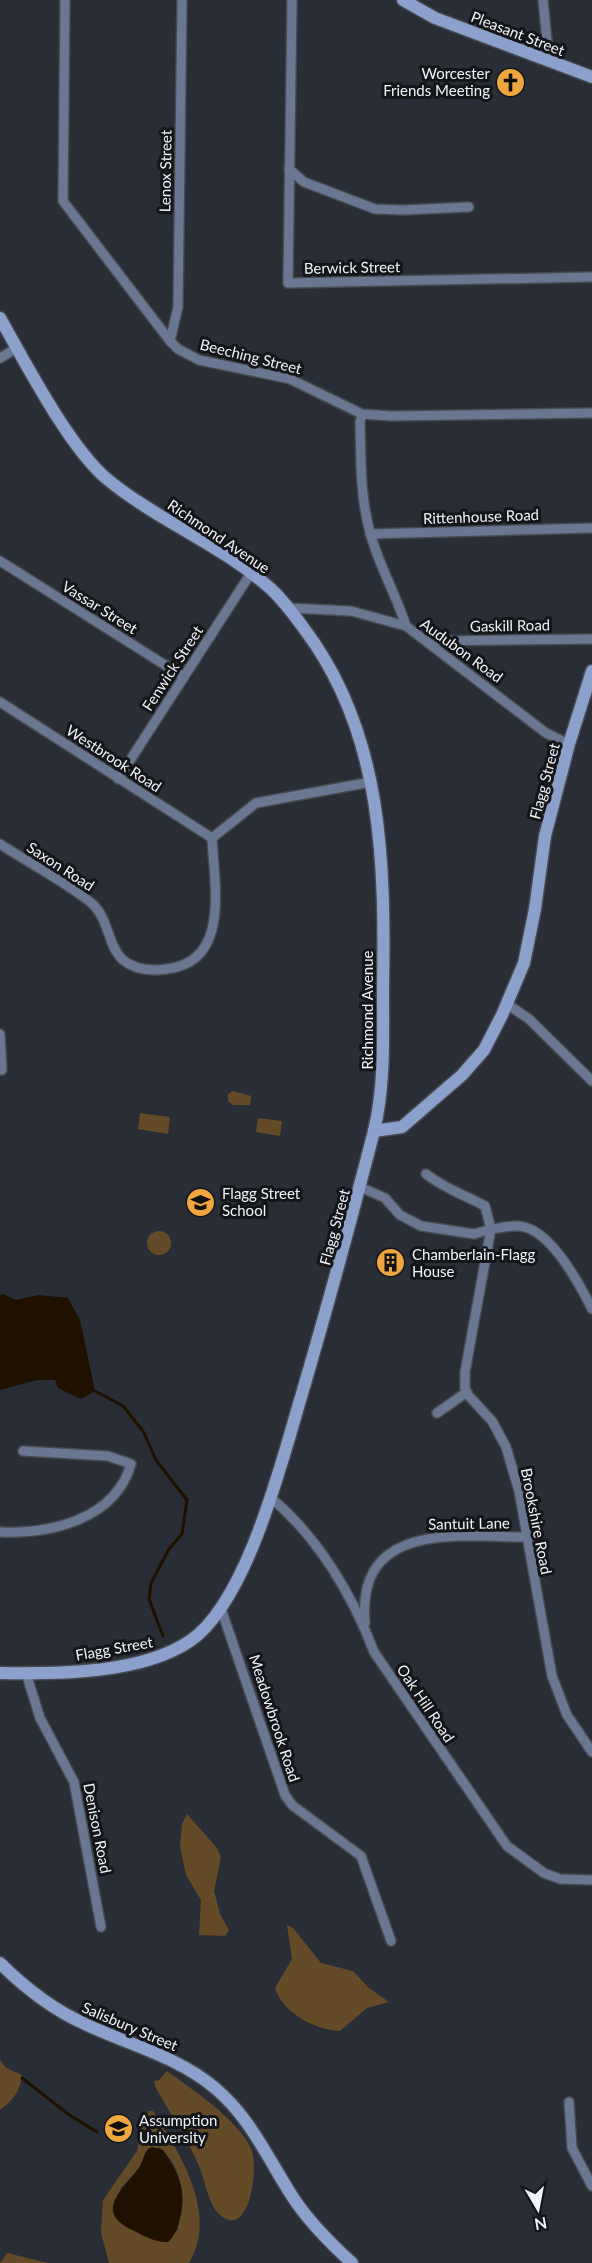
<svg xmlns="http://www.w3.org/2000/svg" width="592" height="2263" font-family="Lato,sans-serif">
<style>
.green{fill:#654a28;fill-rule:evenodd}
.water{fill:#1f1000}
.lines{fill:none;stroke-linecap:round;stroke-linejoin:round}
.stream{stroke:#1f1000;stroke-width:3}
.street-casing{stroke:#454950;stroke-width:12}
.secondary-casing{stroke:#454950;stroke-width:15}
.street{stroke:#6a7792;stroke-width:9}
.secondary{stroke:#8ca0cc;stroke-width:12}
.labels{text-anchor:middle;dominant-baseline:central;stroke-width:6;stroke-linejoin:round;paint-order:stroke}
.street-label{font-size:15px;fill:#f0f3f9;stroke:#131519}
.poi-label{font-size:15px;fill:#f0f3f9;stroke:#131519;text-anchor:start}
</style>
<rect width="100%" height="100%" fill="#292d35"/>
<g class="green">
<polygon points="233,1091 251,1096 250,1105 233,1105 228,1101 228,1094"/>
<polygon points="140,1113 170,1117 168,1134 138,1129"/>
<polygon points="258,1118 282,1121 280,1136 256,1132"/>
<circle cx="159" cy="1243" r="12"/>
<polygon points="187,1814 217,1848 221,1857 214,1891 220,1914 229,1930 225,1936 199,1935 201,1900 186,1875 180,1846 182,1824"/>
<path d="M287,1925L293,1928L321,1963L353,1971L369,1988L389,2002L367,2008L340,2031C315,2030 283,2013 275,1988L292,1959Z"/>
<path d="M0,2060L6,2068L22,2075C20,2092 13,2100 0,2110Z"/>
<path d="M167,2071C193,2090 237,2119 251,2148C260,2167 249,2244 218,2213C208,2202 205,2180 199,2166C187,2138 169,2113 155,2086L154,2081L159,2080Z"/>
<path d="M149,2111H153C180,2153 219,2215 189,2263H109L101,2233L103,2200L137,2151L143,2117ZM159,2147C185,2169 185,2201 177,2231L120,2189Z"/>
<polygon points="7,2253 48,2263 0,2263"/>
</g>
<g class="water">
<polygon points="3,1294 16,1300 38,1295 68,1298 80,1320 95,1391 81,1399 58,1388 55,1380 37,1380 0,1390 0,1295"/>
<path d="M152,2147L163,2150C179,2174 188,2192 179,2222C177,2230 174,2237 168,2242C155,2243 143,2235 132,2230C92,2210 125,2189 140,2166C143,2160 144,2154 148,2149Z"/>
</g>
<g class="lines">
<g class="stream">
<polyline points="95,1391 123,1406 143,1431 156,1460 187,1500 182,1534 169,1549 151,1583 149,1599 163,1636"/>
<polyline points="22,2078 68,2114 97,2132"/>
</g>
<defs>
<g id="street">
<polyline points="65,0 63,201 170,341 178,349 199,360 290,379 362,414 391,416 592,413"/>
<polyline points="292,0 288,283 592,277"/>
<polyline points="543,0 549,61"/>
<polyline points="289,169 304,182 375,209 403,210 469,207"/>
<polyline points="170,341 178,307 182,0"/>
<polyline points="0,358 17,348"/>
<path d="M362,414L360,422C361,461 360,499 371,536C380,567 396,595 406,626"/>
<polyline points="370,534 592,528"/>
<polyline points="0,561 184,677"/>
<polyline points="289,608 351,611 406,626 546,733 569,744"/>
<polyline points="428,641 592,639"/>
<polyline points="0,702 212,838"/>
<polyline points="118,779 251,573"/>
<polyline points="212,838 256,803 371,782"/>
<path d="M0,844C29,863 62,880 89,901C110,917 106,944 123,960C135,970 152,971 167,969C231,962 214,883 212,838"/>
<polyline points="507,1004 529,1019 592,1081"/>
<polyline points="0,1034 2,1070"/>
<path d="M426,1174C445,1189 465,1195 485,1206L491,1229C502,1228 513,1224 524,1227C552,1233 580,1285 592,1309"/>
<polyline points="360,1187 385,1198 400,1215 421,1226 474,1234 491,1229 465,1372 465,1388 468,1395 492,1421 506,1447 519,1491 552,1676 567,1715 592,1752"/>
<polyline points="437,1413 467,1392"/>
<path d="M271,1498C318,1537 353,1596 374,1652L507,1846L544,1873L560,1879L592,1880"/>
<path d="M0,1532C50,1534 115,1520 131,1464L108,1456L23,1451"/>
<polyline points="221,1609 285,1795 292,1805 361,1856 391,1941"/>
<path d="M365,1623C356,1520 459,1537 526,1537"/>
<polyline points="26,1673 40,1718 74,1782 101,1927"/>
<polyline points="569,2102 572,2148 592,2186"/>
</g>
<g id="secondary">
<polyline points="403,0 435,18 592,77"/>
<path d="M0,318C26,364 69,447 107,479C158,521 222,545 271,589C284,601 295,616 305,630C384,735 385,866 383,991C383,1038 385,1085 374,1131"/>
<path d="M0,1673C58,1674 141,1674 190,1641C247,1602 281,1464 301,1397C327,1309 351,1220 374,1131L402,1127L462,1075L484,1050L502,1015L524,963L535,909L545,836L569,744L592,671"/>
<path d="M0,1963C24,1987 54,2010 85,2024C129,2045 177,2056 215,2088C251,2118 269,2161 294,2199C310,2223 330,2243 352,2263"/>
</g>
</defs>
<use href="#street" class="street-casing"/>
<use href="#secondary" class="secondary-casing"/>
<use href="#street" class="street"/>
<use href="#secondary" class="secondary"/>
</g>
<defs>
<symbol id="church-disc" viewBox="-11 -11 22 22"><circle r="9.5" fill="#f0a63f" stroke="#131519"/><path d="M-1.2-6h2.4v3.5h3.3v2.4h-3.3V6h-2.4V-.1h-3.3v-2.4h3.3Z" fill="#111"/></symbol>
<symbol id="school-disc" viewBox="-11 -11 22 22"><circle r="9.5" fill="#f0a63f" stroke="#131519"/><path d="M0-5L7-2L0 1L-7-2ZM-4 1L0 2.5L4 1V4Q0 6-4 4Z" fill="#111"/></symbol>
<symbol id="building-disc" viewBox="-11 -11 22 22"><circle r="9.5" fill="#f0a63f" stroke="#131519"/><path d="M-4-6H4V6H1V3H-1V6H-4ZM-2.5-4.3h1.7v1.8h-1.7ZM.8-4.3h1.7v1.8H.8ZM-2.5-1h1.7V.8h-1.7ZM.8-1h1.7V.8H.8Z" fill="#111"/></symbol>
<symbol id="university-disc" viewBox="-11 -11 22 22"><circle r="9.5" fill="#f0a63f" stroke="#131519"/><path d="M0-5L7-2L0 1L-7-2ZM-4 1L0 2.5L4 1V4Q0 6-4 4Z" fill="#111"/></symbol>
</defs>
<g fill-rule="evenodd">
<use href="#church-disc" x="494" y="66" width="33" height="33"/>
<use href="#school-disc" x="184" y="1186" width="33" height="33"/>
<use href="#building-disc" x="374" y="1246" width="33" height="33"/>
<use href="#university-disc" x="102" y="2112" width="33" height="33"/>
</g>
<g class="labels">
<g class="street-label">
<text transform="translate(518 33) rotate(21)">Pleasant Street</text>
<text transform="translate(165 171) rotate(-89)">Lenox Street</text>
<text transform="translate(352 267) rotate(-1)">Berwick Street</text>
<text transform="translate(251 356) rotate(14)">Beeching Street</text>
<text transform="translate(481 516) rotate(-2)">Rittenhouse Road</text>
<text transform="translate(219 536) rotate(34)">Richmond Avenue</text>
<text transform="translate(100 607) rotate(32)">Vassar Street</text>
<text transform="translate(510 625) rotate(-1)">Gaskill Road</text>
<text transform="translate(462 650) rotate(36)">Audubon Road</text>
<text transform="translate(172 668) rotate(-57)">Fenwick Street</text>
<text transform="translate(114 758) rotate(33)">Westbrook Road</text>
<text transform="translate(544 781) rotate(-75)">Flagg Street</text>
<text transform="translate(61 866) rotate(33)">Saxon Road</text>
<text transform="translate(367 1010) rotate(-90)">Richmond Avenue</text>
<text transform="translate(334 1227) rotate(-75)">Flagg Street</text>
<text transform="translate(537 1521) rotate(79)">Brookshire Road</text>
<text transform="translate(469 1523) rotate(-1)">Santuit Lane</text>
<text transform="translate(114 1648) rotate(-10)">Flagg Street</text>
<text transform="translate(426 1703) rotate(56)">Oak Hill Road</text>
<text transform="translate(275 1718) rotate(72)">Meadowbrook Road</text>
<text transform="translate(98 1828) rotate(79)">Denison Road</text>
<text transform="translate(130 2026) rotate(23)">Salisbury Street</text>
</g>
<g class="poi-label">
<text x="490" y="73" text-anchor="end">Worcester<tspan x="490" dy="17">Friends Meeting</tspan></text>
<text x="222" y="1193">Flagg Street<tspan x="222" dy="17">School</tspan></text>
<text x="412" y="1254">Chamberlain-Flagg<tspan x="412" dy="17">House</tspan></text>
<text x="139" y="2120">Assumption<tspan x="139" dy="17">University</tspan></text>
</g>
</g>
<g transform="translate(538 2209) rotate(170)" stroke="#131519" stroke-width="4.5" paint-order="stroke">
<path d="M0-4.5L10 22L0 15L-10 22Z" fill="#f0f3f9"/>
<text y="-9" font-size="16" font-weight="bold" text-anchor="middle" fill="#f0f3f9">N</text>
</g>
</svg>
